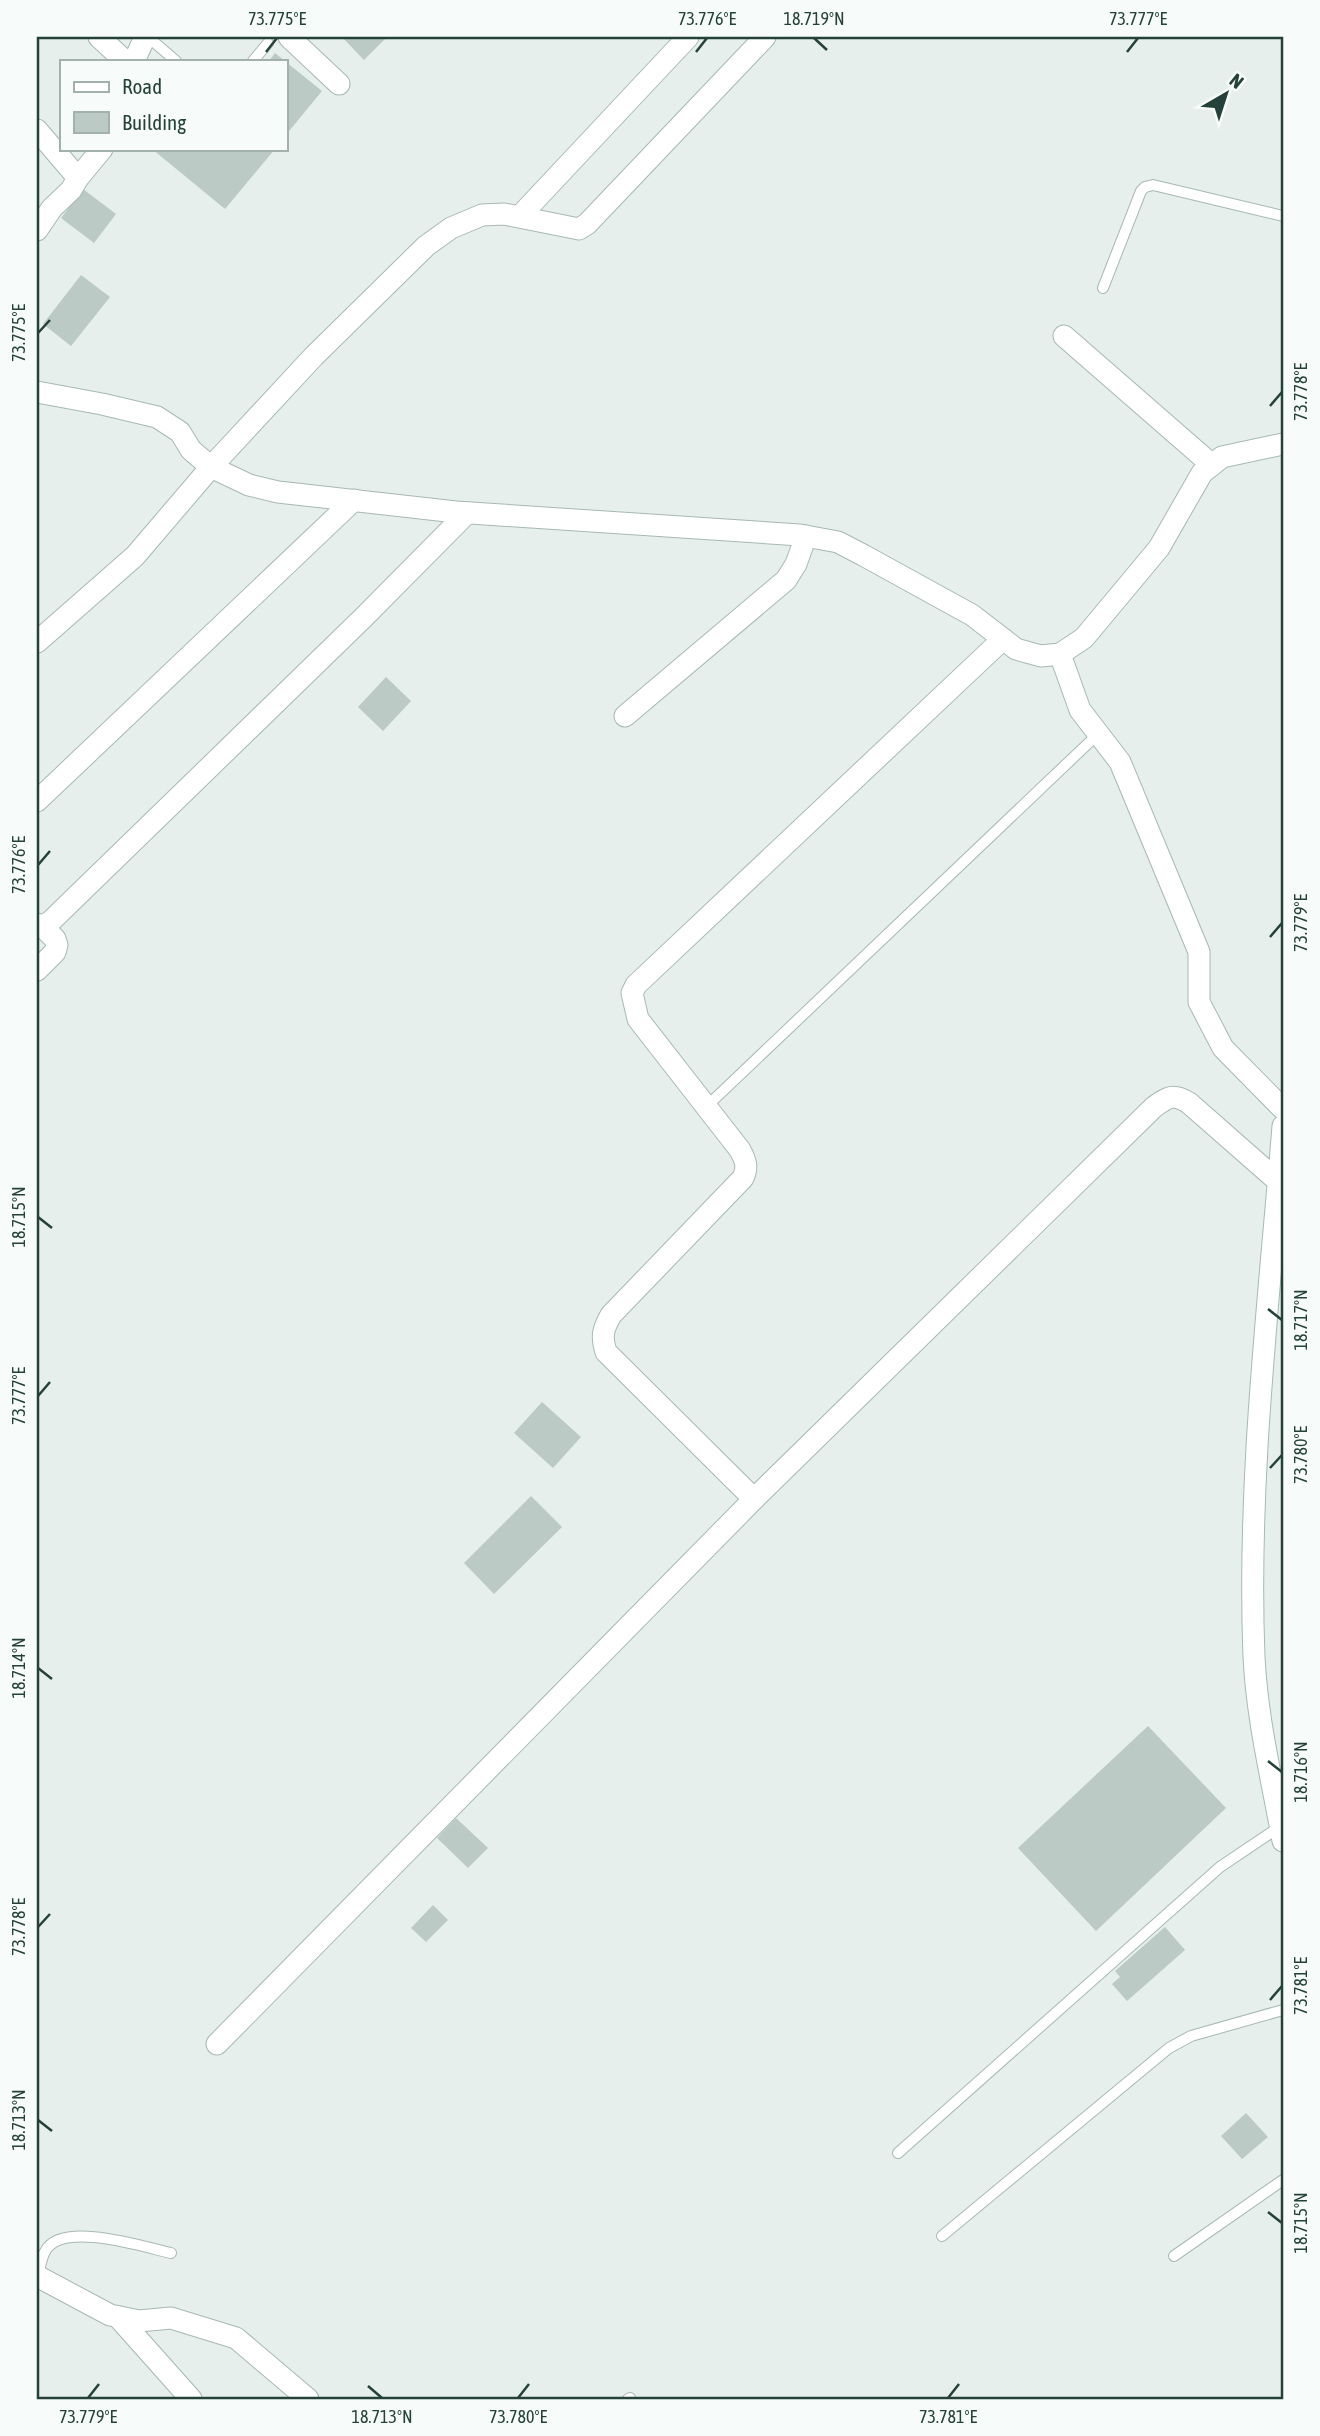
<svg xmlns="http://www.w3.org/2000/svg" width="1320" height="2436" font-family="'Asap Condensed',sans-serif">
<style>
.building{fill:#bbcac4}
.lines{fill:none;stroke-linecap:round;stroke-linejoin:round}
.lane-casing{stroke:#a8b8b2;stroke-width:12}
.street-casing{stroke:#a8b8b2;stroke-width:23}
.secondary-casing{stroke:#a4bbb3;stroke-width:23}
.lane{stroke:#fff;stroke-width:10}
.street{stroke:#fff;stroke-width:21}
.secondary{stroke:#fff;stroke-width:21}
.ticks{fill:none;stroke:#24423a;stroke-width:2.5}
.neatline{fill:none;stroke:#24423a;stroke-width:2.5}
.ticks-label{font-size:18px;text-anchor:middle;fill:#24423a}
</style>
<rect width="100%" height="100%" fill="#e6efeb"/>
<g class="building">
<polygon points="342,37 387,37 364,60"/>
<polygon points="275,53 322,91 285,136 285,61 269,61"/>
<polygon points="152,149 275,149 225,209"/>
<polygon points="83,189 116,214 94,243 61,218"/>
<polygon points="81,275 110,297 71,346 43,324"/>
<polygon points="386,677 411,701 383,731 358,707"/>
<polygon points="542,1402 581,1437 553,1468 514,1433"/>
<polygon points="531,1496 562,1527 494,1594 464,1563"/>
<polygon points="1148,1726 1226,1808 1096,1931 1018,1848"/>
<polygon points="456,1818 488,1848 468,1868 437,1838"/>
<polygon points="433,1905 448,1920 426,1942 411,1928"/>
<polygon points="1165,1927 1185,1950 1127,2001 1112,1984 1120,1977 1115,1971"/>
<polygon points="1246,2113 1268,2137 1242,2159 1221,2136"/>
</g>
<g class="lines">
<defs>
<g id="lane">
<polyline points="148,37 176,61"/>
<polyline points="253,61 268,43"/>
<polyline points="1103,288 1141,191 1145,187 1153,185 1283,216"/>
<polyline points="706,1107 1098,734"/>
<polyline points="898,2153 1220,1867 1281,1826"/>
<polyline points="942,2236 1169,2048 1191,2036 1283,2010"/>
<polyline points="1174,2256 1283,2180"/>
<path d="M38,2276C40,2268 41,2257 46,2250C63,2221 144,2247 171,2253"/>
<polyline points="628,2399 630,2398"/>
</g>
<g id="street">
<polyline points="99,37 125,61"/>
<polyline points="289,37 339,84"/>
<polyline points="134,61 145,37"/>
<polyline points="37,130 78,178 71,190 52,208 37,230"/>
<polyline points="78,178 102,149"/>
<polyline points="520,216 688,37"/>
<polyline points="1064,336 1212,465"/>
<polyline points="37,392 102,404 157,417 180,432 191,450 211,467 249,485 278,492 456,512 800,535 838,542 863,555 972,615 1016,649 1041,656 1060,654 1084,638 1159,548 1202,473 1222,457 1283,444"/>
<polyline points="37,642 135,556 211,467 314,356 426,246 451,228 482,215 504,214 579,229 587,224 765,37"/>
<polyline points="1060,654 1080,710 1120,762 1199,952 1199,1002 1223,1048 1283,1109"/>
<polyline points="625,716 786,580 796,564 806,536"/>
<polyline points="37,801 354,500"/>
<polyline points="37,924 42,926 50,922 364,617 467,513"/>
<polyline points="37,970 55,952 57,945 55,939 42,926"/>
<path d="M754,1499L606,1352C601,1336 603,1329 611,1315L743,1178C748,1167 746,1161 740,1150L638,1019L632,993L636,985L1003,639"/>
<path d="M217,2044L754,1499L1154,1107C1168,1097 1173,1093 1189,1103L1279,1182"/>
<polyline points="37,2276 110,2315 139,2321 171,2318 236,2338 308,2399"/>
<polyline points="118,2317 191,2399"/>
</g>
<path id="secondary" d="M1283,1126C1269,1302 1247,1480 1254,1657C1257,1719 1272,1780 1283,1841"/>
</defs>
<use href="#lane" class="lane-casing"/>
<use href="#street" class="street-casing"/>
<use href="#secondary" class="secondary-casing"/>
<use href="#lane" class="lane"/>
<use href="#street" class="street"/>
<use href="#secondary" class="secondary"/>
</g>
<path class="ticks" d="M814,38L827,50M266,52L277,38M696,52L707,38M1127,52L1138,38M38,333L50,320M1270,406L1282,392M38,865L50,851M1270,937L1282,923M38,1217L52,1228M1268,1309L1282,1320M38,1396L50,1382M1270,1468L1282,1455M38,1668L52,1679M1268,1761L1282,1772M38,1927L50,1914M1270,2000L1282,1986M38,2120L52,2131M1268,2212L1282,2223M368,2386L382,2398M88,2398L99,2384M518,2398L529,2384M948,2398L959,2384"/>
<rect width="1320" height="2436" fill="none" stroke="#f7fbf9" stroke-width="77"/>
<rect x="60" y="60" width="228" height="91" fill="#f7fbf9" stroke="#a3b1ad" stroke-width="2"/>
<rect x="74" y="82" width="35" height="10" fill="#ffffff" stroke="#a3b1ad" stroke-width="2"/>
<text x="122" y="94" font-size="21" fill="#24423a">Road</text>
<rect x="74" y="112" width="35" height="21" fill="#bbcac4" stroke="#a3b1ad" stroke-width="2"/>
<text x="122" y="130" font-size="21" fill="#24423a">Building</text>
<g transform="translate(1226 94) rotate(39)" stroke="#f7fbf9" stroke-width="5" paint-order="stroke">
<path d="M0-5L12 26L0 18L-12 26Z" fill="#24423a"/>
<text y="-10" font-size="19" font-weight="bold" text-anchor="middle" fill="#24423a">N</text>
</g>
<rect x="38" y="38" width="1244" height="2360" class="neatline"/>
<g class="ticks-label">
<text x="277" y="25">73.775°E</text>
<text x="707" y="25">73.776°E</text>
<text x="814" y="25">18.719°N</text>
<text x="1138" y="25">73.777°E</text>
<text transform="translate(19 333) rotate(-90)" y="6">73.775°E</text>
<text transform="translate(1301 392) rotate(-90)" y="6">73.778°E</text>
<text transform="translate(19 865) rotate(-90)" y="6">73.776°E</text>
<text transform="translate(1301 923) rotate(-90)" y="6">73.779°E</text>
<text transform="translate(19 1217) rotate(-90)" y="6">18.715°N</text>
<text transform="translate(1301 1320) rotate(-90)" y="6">18.717°N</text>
<text transform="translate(19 1396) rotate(-90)" y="6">73.777°E</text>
<text transform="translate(1301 1455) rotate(-90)" y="6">73.780°E</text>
<text transform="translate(19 1668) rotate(-90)" y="6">18.714°N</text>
<text transform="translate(1301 1772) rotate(-90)" y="6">18.716°N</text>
<text transform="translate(19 1927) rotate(-90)" y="6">73.778°E</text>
<text transform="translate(1301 1986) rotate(-90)" y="6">73.781°E</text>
<text transform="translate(19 2120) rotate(-90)" y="6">18.713°N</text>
<text transform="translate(1301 2223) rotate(-90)" y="6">18.715°N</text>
<text x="88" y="2423">73.779°E</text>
<text x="382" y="2423">18.713°N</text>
<text x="518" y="2423">73.780°E</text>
<text x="948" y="2423">73.781°E</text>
</g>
</svg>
